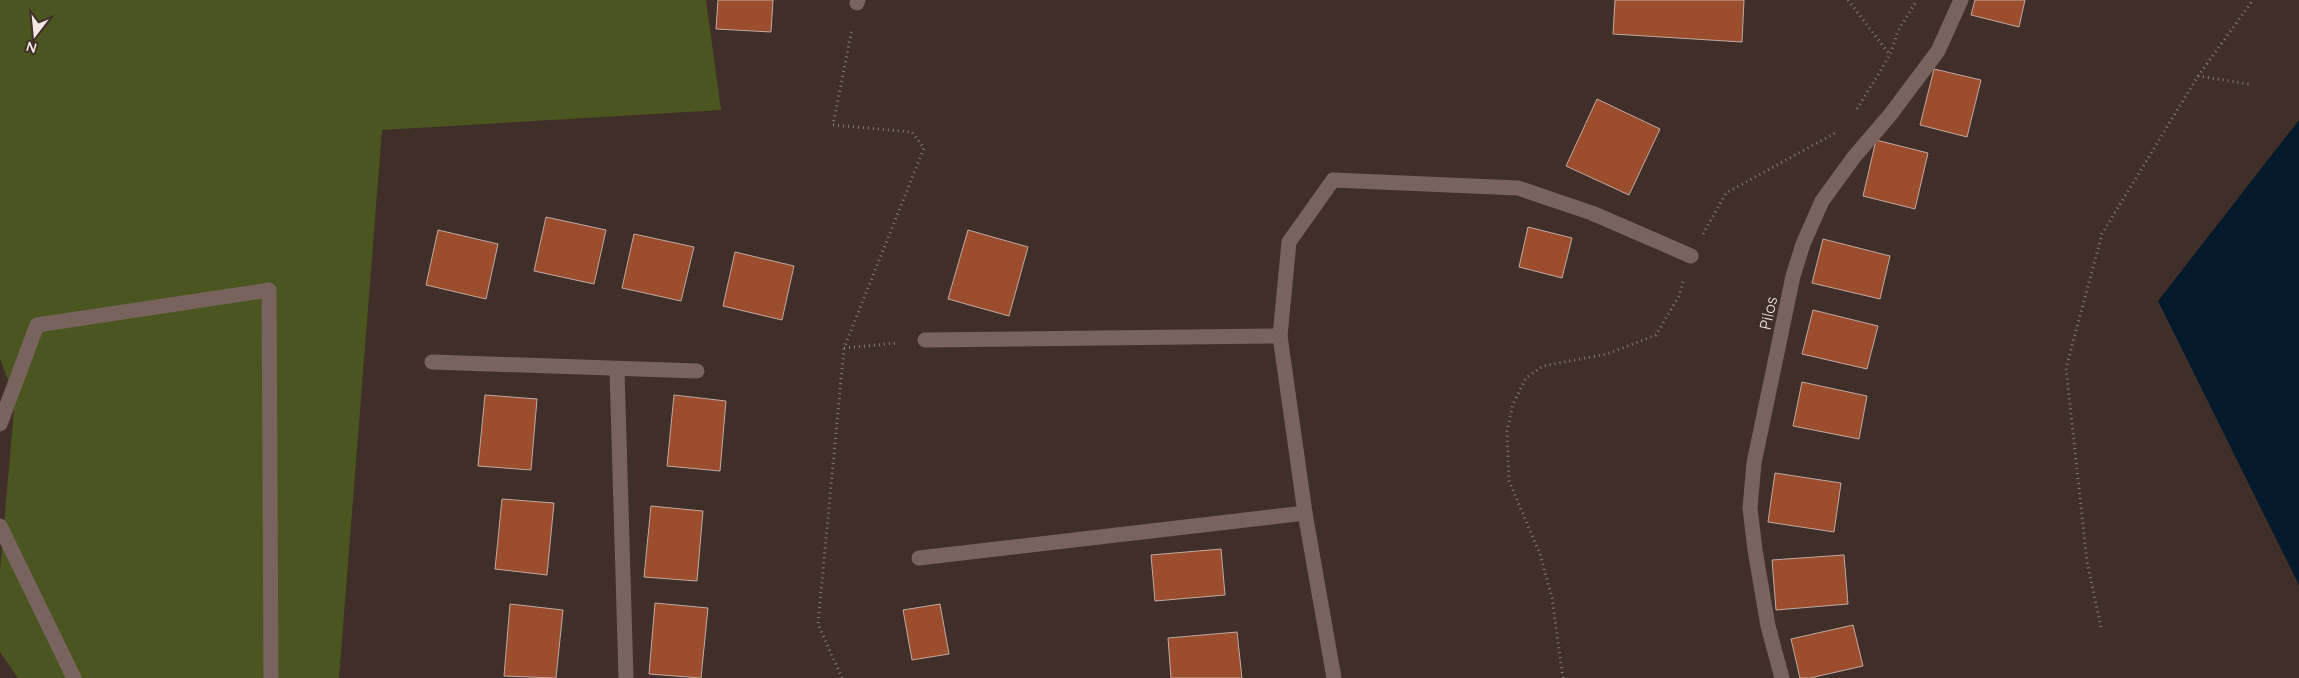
<svg xmlns="http://www.w3.org/2000/svg" width="2299" height="678" font-family="Quicksand,sans-serif">
<style>
.green{fill:#4a5520}
.water{fill:#041a2c}
.building{fill:#9c4d2d;stroke:#c0aaa2}
.lines{fill:none;stroke-linecap:round;stroke-linejoin:round}
.path{stroke:#897a75;stroke-width:3;stroke-dasharray:1 4;stroke-linecap:butt}
.service{stroke:#78645d;stroke-width:15}
.minor{stroke:#78645d;stroke-width:15}
.labels{text-anchor:middle;dominant-baseline:central;stroke-width:4.5;stroke-linejoin:round;paint-order:stroke}
.street-label{font-size:16px;fill:#f4e8e4;stroke:#402f28}
</style>
<rect width="100%" height="100%" fill="#402f28"/>
<polygon class="green" points="0,0 706,0 721,110 382,130 339,678 18,678 0,652 0,571 15,398 0,359"/>
<polygon class="water" points="2299,120 2299,585 2158,301"/>
<g class="building">
<polygon points="718,0 773,0 771,32 716,29"/>
<polygon points="1615,0 1744,0 1742,42 1613,34"/>
<polygon points="1975,0 2025,0 2019,27 1971,15"/>
<polygon points="1934,69 1981,80 1967,137 1920,125"/>
<polygon points="1597,99 1660,129 1629,195 1566,166"/>
<polygon points="1876,140 1928,153 1915,209 1863,196"/>
<polygon points="546,217 606,230 594,284 534,271"/>
<polygon points="1528,227 1572,238 1562,278 1519,267"/>
<polygon points="438,230 498,244 486,299 426,285"/>
<polygon points="968,230 1028,247 1009,316 948,299"/>
<polygon points="634,234 694,247 681,301 622,288"/>
<polygon points="1823,239 1890,256 1880,299 1812,283"/>
<polygon points="735,252 794,266 782,320 723,306"/>
<polygon points="1813,310 1878,326 1867,369 1802,354"/>
<polygon points="1802,382 1867,396 1859,439 1793,426"/>
<polygon points="485,395 537,399 531,470 478,466"/>
<polygon points="674,395 726,401 720,471 667,466"/>
<polygon points="1775,473 1841,483 1834,532 1768,522"/>
<polygon points="502,499 554,503 547,575 495,569"/>
<polygon points="651,506 703,511 697,581 644,577"/>
<polygon points="1221,549 1225,595 1155,601 1151,555"/>
<polygon points="1844,555 1848,604 1776,610 1772,560"/>
<polygon points="655,603 708,608 701,678 649,674"/>
<polygon points="510,604 563,610 556,678 504,676"/>
<polygon points="940,604 949,654 912,660 903,610"/>
<polygon points="1853,625 1863,666 1810,678 1800,678 1791,639"/>
<polygon points="1237,632 1242,678 1171,678 1168,638"/>
</g>
<g class="lines">
<g class="path">
<polyline points="1848,0 1890,55"/>
<polyline points="2198,76 2249,84"/>
<polyline points="1857,109 1890,55 1898,31 1917,0"/>
<polyline points="1703,234 1726,193 1837,132"/>
<polyline points="844,348 898,343"/>
<polyline points="2101,627 2087,562 2066,368 2102,234 2198,76 2253,0"/>
<polyline points="842,678 818,624 844,348 924,148 912,132 833,125 852,29"/>
<polyline points="1563,678 1552,598 1540,554 1509,481 1507,431 1513,404 1526,378 1543,366 1607,354 1656,335 1679,296 1683,281"/>
</g>
<g class="service">
<polyline points="1280,336 1289,242 1333,180 1518,188 1592,213 1691,256"/>
<polyline points="0,424 37,325 269,290 271,678"/>
<polyline points="0,526 74,678"/>
</g>
<g class="minor">
<polyline points="857,3 858,0"/>
<polyline points="925,340 1280,336 1305,513 1334,678"/>
<polyline points="432,362 697,371"/>
<polyline points="617,370 626,678"/>
<polyline points="919,558 1305,513"/>
<polyline points="1782,678 1768,626 1755,550 1750,508 1754,463 1793,276 1803,244 1822,201 1854,157 1890,115 1938,51 1961,0"/>
</g>
</g>
<g class="labels">
<g class="street-label">
<text transform="translate(1768 313) rotate(-78)">Pilos</text>
</g>
</g>
<g transform="translate(35 35) rotate(196)" stroke="#402f28" stroke-width="4" paint-order="stroke">
<path d="M0-4L9 19L0 12L-9 19Z" fill="#f4e8e4"/>
<text y="-8" font-size="14" font-weight="bold" text-anchor="middle" fill="#f4e8e4">N</text>
</g>
</svg>
